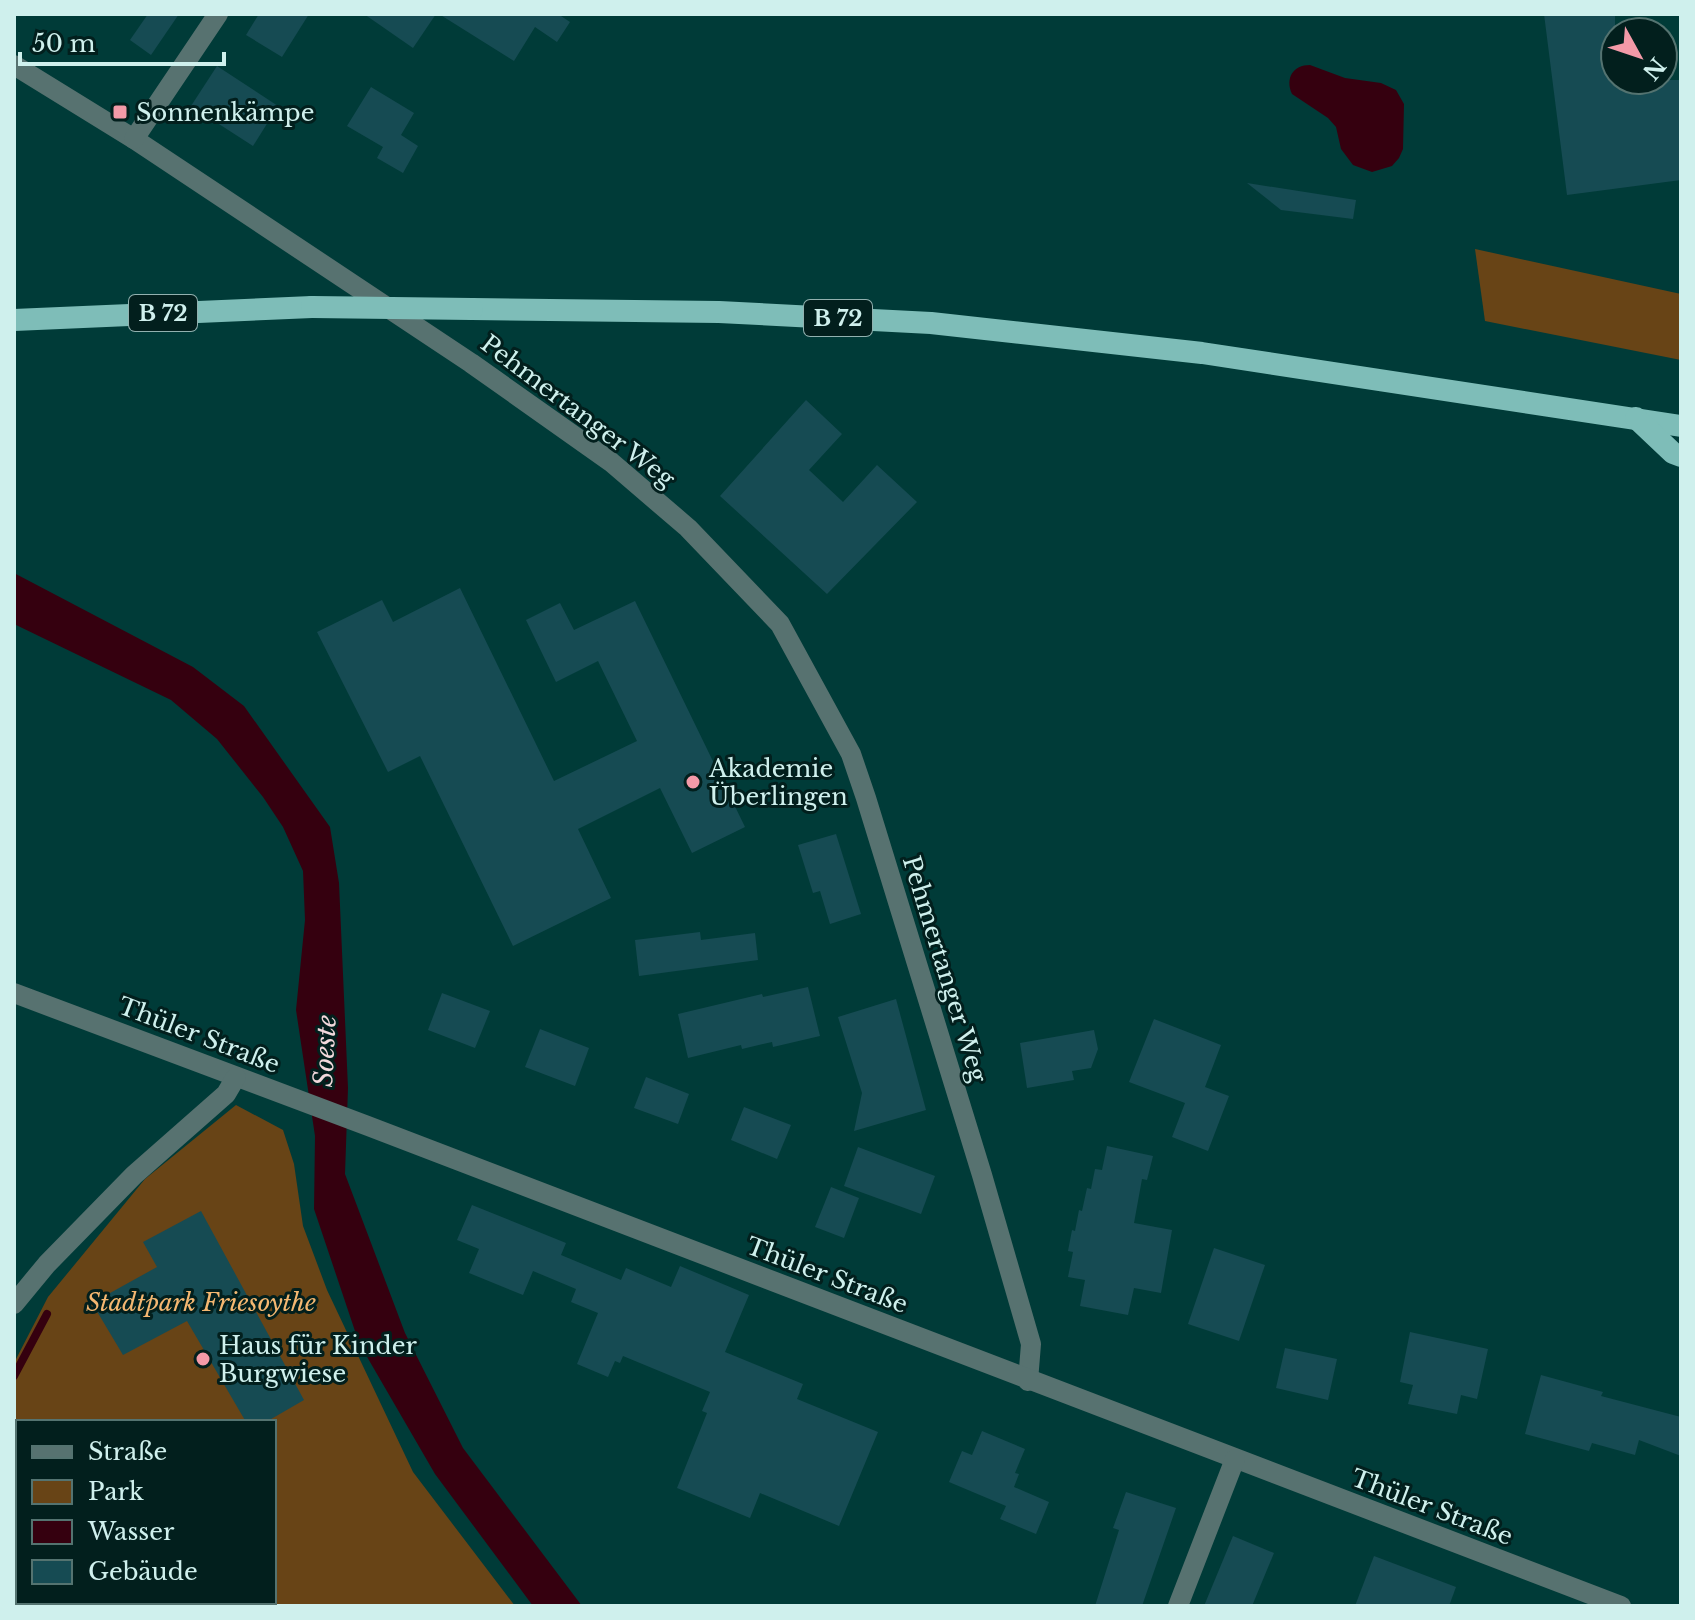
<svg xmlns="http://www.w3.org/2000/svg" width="1695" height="1620" font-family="'Libre Baskerville',serif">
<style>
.green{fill:#684416;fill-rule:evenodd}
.water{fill:#35000f}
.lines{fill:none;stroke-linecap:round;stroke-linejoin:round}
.stream{stroke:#35000f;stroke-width:8}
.building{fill:#164b53}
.minor{stroke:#577270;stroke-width:20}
.trunk{stroke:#7ebdb8;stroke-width:22}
.trunk-bridge{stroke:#7ebdb8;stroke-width:22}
.poi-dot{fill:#f39aa8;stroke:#021f1d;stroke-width:3}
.labels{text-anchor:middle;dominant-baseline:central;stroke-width:6;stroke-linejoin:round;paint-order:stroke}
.shield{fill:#021f1d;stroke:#92b1af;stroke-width:2}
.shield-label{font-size:22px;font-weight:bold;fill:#cff0ed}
.poi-label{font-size:24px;fill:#cff0ed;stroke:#021f1d;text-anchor:start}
.street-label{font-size:24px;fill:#cff0ed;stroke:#021f1d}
.park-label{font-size:24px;font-style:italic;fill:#f4b771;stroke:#021f1d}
.water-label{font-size:26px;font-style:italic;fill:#f2d8dc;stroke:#021f1d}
</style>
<rect width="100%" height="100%" fill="#003b38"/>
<g class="green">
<polygon points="1475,249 1681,294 1681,360 1485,321"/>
<path d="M236,1105L283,1130L294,1164L303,1226L327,1290L413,1472L515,1606H14V1363L48,1297L145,1179ZM18,1422H274V1602H18Z"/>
</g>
<g class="water">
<path d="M1310,65L1345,78L1381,83L1396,90L1404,104L1403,149L1399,158L1392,166L1372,172L1353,165L1341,149L1336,127L1328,118L1292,94C1285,78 1293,65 1310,65Z"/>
<polygon points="14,573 193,667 244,706 330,827 339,883 348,1088 345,1174 405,1333 463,1448 582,1606 533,1606 435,1474 359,1343 314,1209 315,1136 296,1010 305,920 303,871 283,827 263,797 217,739 171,700 14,624"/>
</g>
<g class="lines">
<g class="stream">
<polyline points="14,1376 47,1314"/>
<polyline points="14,1571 18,1582"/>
<polyline points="26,1602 27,1606"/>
</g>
</g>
<g class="building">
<polygon points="148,14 179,14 151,55 130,40"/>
<polygon points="259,14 309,14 282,57 246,35"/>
<polygon points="364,14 436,14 413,48"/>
<polygon points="439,14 558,14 570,22 557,42 535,27 514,61"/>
<polygon points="1544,14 1615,14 1615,80 1681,80 1681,180 1567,195"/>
<polygon points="217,66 278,106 253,146 191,106"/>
<polygon points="371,87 414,113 401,135 418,146 403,173 377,158 383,147 347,126"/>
<polygon points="1247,183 1356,200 1353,219 1281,210"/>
<polygon points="806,400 842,434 809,470 843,502 877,465 917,502 827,594 720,496"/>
<polygon points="460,588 554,781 637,741 598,661 556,682 526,620 560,603 574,630 635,601 745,827 692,853 660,788 578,829 611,898 513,946 420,756 388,772 317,632 382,600 393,622"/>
<polygon points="836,834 861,914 830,924 820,891 813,893 798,845"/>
<polygon points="700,932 701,940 755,933 758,960 639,976 635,940"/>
<polygon points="808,987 820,1036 773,1047 772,1042 742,1049 741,1045 688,1058 678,1014 762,994 763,997"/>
<polygon points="442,993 490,1011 475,1048 428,1030"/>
<polygon points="896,999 926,1110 854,1131 862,1093 838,1017"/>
<polygon points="1154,1019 1221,1045 1205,1087 1229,1096 1208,1151 1172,1137 1185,1103 1129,1082"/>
<polygon points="540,1029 589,1048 575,1086 525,1067"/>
<polygon points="1094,1030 1098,1049 1091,1068 1072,1071 1074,1080 1027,1088 1020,1043"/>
<polygon points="646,1077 689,1094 678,1124 634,1108"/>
<polygon points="744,1107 791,1125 777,1159 731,1140"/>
<polygon points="1107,1146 1153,1156 1147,1180 1142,1179 1134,1223 1172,1230 1161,1293 1134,1288 1128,1315 1080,1306 1085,1280 1068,1277 1073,1252 1068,1251 1072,1230 1075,1231 1079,1210 1082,1211 1087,1188 1091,1189 1095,1169 1102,1170"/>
<polygon points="858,1147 935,1176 921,1214 844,1186"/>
<polygon points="831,1187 859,1198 844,1238 815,1227"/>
<polygon points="472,1205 566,1243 561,1255 621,1280 626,1268 671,1287 680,1266 749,1295 725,1352 803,1384 797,1399 878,1432 839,1526 760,1493 750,1518 677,1488 707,1413 702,1411 710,1392 623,1356 620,1363 615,1361 608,1377 577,1364 598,1313 571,1302 576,1289 533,1271 523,1295 469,1273 479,1249 457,1240"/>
<polygon points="201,1211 304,1400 266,1422 246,1422 187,1321 123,1355 92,1303 157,1267 143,1242"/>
<polygon points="1214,1248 1265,1265 1239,1341 1188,1324"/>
<polygon points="1410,1332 1488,1349 1477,1399 1461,1395 1457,1414 1408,1404 1413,1385 1400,1382"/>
<polygon points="1285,1348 1337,1359 1328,1400 1276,1388"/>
<polygon points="1541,1375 1603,1392 1601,1396 1681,1417 1681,1456 1639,1440 1635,1455 1592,1443 1589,1451 1525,1434"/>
<polygon points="982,1431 1025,1449 1015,1473 1019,1474 1014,1487 1049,1502 1036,1534 1000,1519 1006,1506 949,1482 962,1451 972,1455"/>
<polygon points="1126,1492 1176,1508 1142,1606 1095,1606 1119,1530 1113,1528"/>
<polygon points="1233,1536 1274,1553 1252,1606 1204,1606"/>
<polygon points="1374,1556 1456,1587 1449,1606 1355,1606"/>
</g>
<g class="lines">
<g class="minor">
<polyline points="14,65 134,139 471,363 611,462 688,528 780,624 851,754 866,798 982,1175 1031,1344 1028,1381"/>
<polyline points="134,139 218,14"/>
<polyline points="14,993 368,1126 1621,1606"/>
<polyline points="14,1304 47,1264 134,1175 226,1094 236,1077"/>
<polyline points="1178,1606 1235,1459"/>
</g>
<g class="trunk">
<polyline points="472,309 719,312 931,323 1202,353 1681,426"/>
<polyline points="14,320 312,307"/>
<polyline points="1636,418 1673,453 1681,456"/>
</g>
<polyline class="trunk-bridge" points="312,307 472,309"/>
</g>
<g class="poi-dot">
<rect x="112" y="104" width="16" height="16" rx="4"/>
<circle cx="693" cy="782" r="8"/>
<circle cx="203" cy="1359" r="8"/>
</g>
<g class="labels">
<g class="shield">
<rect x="129" y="295" width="68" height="36" rx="6"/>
<rect x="804" y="300" width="68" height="36" rx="6"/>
</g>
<g class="shield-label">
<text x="163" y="313">B 72</text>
<text x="838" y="318">B 72</text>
</g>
<g class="poi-label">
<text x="136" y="112">Sonnenkämpe</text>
<text x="709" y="768">Akademie<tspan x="709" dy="28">Überlingen</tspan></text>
<text x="219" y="1345">Haus für Kinder<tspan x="219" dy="28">Burgwiese</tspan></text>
</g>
<g class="street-label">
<text transform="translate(578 411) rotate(37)">Pehmertanger Weg</text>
<text transform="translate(945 969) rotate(73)">Pehmertanger Weg</text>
<text transform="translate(199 1035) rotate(21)">Thüler Straße</text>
<text transform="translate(827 1275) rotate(21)">Thüler Straße</text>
<text transform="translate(1432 1507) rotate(21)">Thüler Straße</text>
</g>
<g class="park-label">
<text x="201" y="1302">Stadtpark Friesoythe</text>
</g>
<g class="water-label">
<text transform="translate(325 1051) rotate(-87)">Soeste</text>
</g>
</g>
<rect width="1695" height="1620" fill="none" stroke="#cff0ed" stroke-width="32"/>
<rect x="16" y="1420" width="260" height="184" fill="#021f1d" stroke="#547370" stroke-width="2"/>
<rect x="32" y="1446" width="40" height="12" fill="#577270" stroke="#547370" stroke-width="2"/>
<text x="88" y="1460" font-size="24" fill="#cff0ed">Straße</text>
<rect x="32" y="1480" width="40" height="24" fill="#684416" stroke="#547370" stroke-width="2"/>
<text x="88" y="1500" font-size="24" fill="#cff0ed">Park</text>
<rect x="32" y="1520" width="40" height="24" fill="#35000f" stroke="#547370" stroke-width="2"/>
<text x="88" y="1540" font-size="24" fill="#cff0ed">Wasser</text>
<rect x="32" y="1560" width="40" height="24" fill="#164b53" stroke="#547370" stroke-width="2"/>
<text x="88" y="1580" font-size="24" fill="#cff0ed">Gebäude</text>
<g transform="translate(1639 56) rotate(130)"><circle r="38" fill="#021f1d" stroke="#547370" stroke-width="2"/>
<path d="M0-6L14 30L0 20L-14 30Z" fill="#f39aa8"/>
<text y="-12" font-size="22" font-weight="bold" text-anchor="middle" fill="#cff0ed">N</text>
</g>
<path d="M20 52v12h204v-12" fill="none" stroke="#cff0ed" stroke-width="4"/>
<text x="32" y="52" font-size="24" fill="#cff0ed" stroke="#021f1d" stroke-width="6" paint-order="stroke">50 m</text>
</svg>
